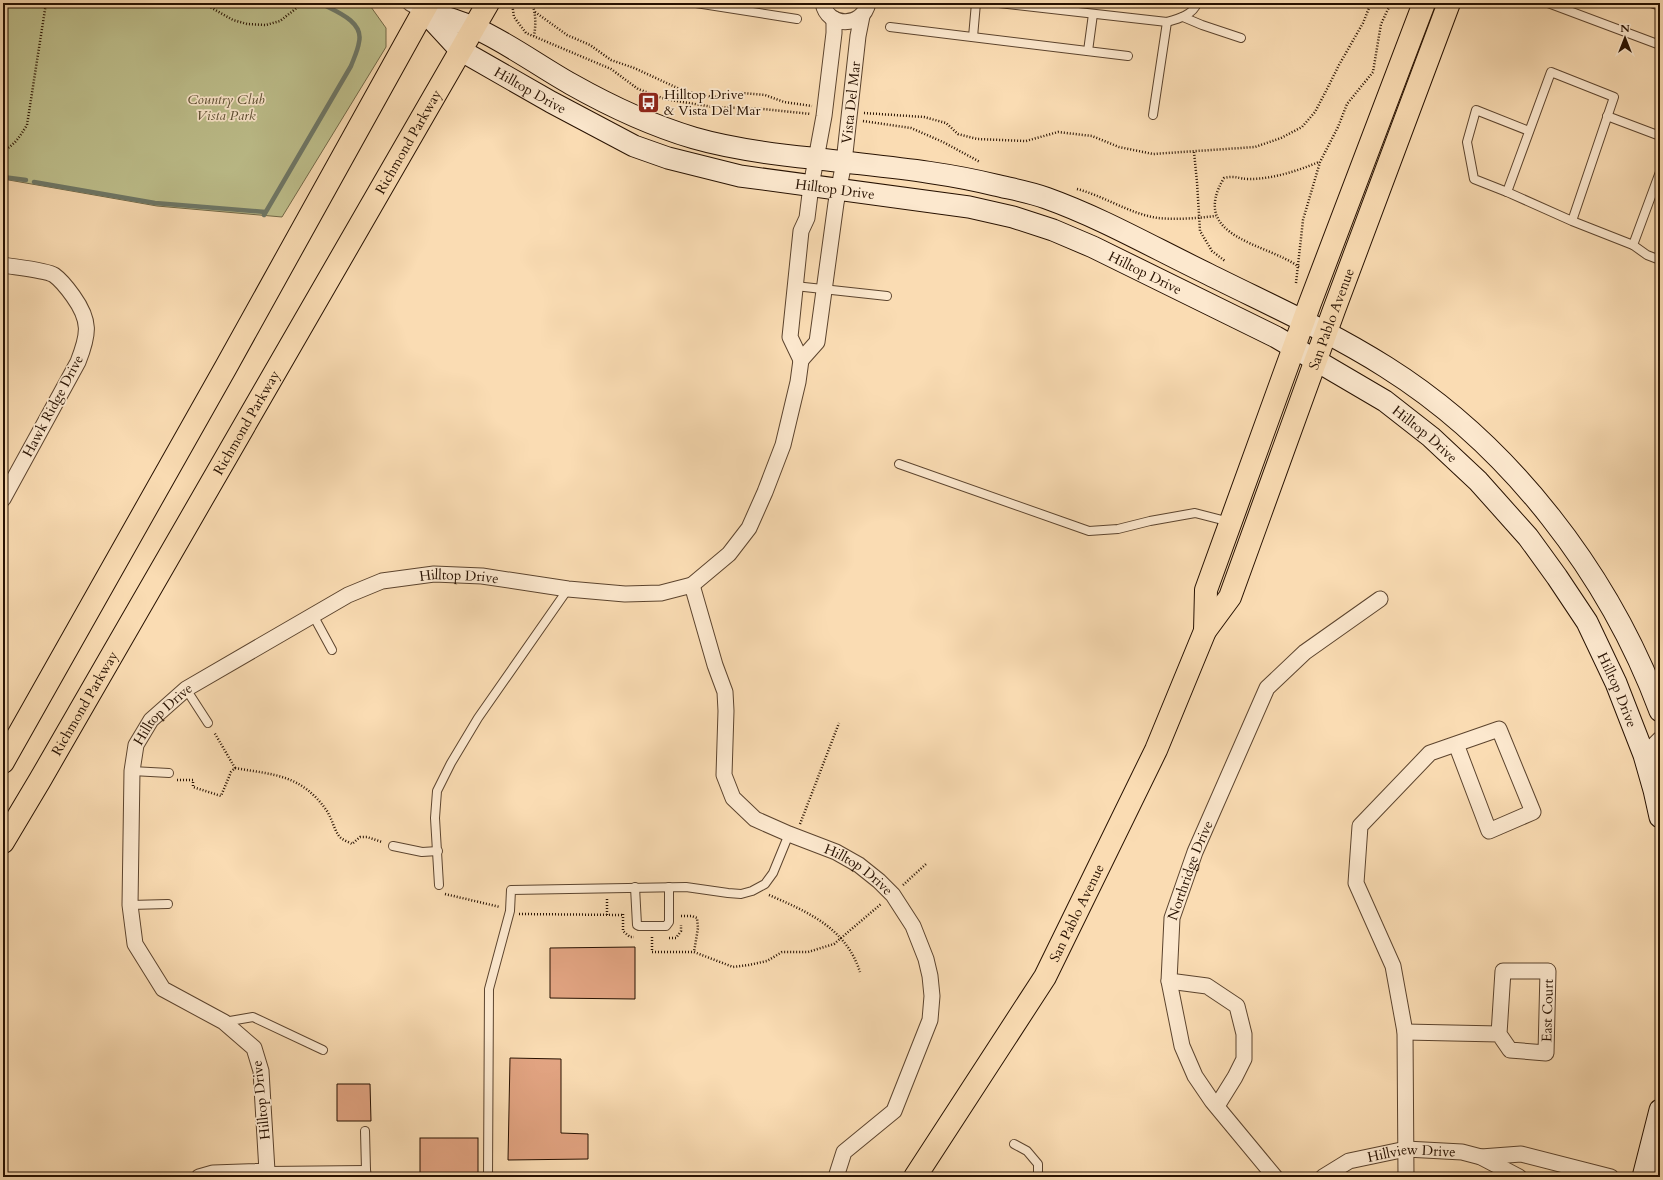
<svg xmlns="http://www.w3.org/2000/svg" width="1663" height="1180" font-family="Cardo,serif">
<style>
.green{fill:#bec08d;stroke:#726847}
.lines{fill:none;stroke-linecap:round;stroke-linejoin:round}
.stream{stroke:#6e7868;stroke-width:4.5}
.building{fill:#e2a482;stroke:#271101}
.service-casing{stroke:#5c442e;stroke-width:10}
.minor-casing{stroke:#5c442e;stroke-width:17}
.secondary-casing{stroke:#271101;stroke-width:23}
.primary-casing{stroke:#271101;stroke-width:24}
.trunk-casing{stroke:#271101;stroke-width:24}
.path{stroke:#271101;stroke-width:2.5;stroke-dasharray:1 2;stroke-linecap:butt}
.service{stroke:#fce8ce;stroke-width:8}
.minor{stroke:#fce8ce;stroke-width:15}
.secondary{stroke:#fce8ce;stroke-width:21}
.primary{stroke:#fadcb3;stroke-width:22}
.trunk{stroke:#fadcb3;stroke-width:22}
.labels{text-anchor:middle;dominant-baseline:central;stroke-width:3.5;stroke-linejoin:round;paint-order:stroke}
.street-label{font-size:14px;fill:#271101;stroke:#fce8ce}
.poi-label{font-size:14px;fill:#271101;stroke:#fce8ce;text-anchor:start}
.park-label{font-size:14px;font-style:italic;fill:#5c4e32;stroke:#fce8ce}
</style>
<rect width="100%" height="100%" fill="#fadcb3"/>
<filter id="stains"><feTurbulence type="fractalNoise" baseFrequency=".005" numOctaves="4"/><feColorMatrix values="0 0 0 0 .2 0 0 0 0 .09 0 0 0 0 .02 0 0 0 .5 -.17"/></filter>
<radialGradient id="worn" r=".72"><stop offset=".6" stop-color="#630" stop-opacity="0"/><stop offset="1" stop-color="#630" stop-opacity=".3"/></radialGradient>
<polygon class="green" points="3,3 362,3 371,7 386,28 386,47 282,217 157,206 3,179"/>
<g class="lines">
<g class="stream">
<polyline points="3,177 26,180"/>
<polyline points="34,182 155,203 265,212"/>
<path d="M264,215L351,66C354,58 358,50 359,42C364,21 335,11 320,3"/>
</g>
</g>
<g class="building">
<polygon points="635,947 635,999 550,998 550,948"/>
<polygon points="510,1058 561,1059 561,1133 588,1134 588,1159 508,1160"/>
<polygon points="337,1084 370,1084 371,1121 337,1121"/>
<rect x="420" y="1138" width="58" height="39"/>
</g>
<g class="lines">
<defs>
<g id="service">
<polyline points="696,3 797,19"/>
<path d="M999,3L1167,22C1178,19 1193,15 1197,3"/>
<polyline points="1548,3 1660,45"/>
<polyline points="1651,3 1660,6"/>
<polyline points="1183,17 1202,25 1241,38"/>
<polyline points="890,27 1128,56"/>
<polyline points="973,37 976,3"/>
<polyline points="1088,51 1093,14"/>
<polyline points="1153,115 1167,22"/>
<polyline points="1607,116 1660,136"/>
<polyline points="1507,192 1474,179 1467,142 1476,110 1529,131"/>
<polyline points="1572,221 1614,97 1551,72 1507,192 1572,221 1633,245 1647,255 1660,260"/>
<polyline points="1633,245 1660,172"/>
<polyline points="795,286 887,296"/>
<polyline points="899,464 1089,531 1118,529 1150,521 1195,513 1230,522"/>
<polyline points="313,615 332,650"/>
<polyline points="186,689 208,723"/>
<polyline points="132,771 169,773"/>
<polyline points="393,846 422,852 438,851"/>
<polyline points="439,885 435,818 437,791 451,763 478,718 568,589"/>
<polyline points="635,887 637,925 639,926 666,926 669,922 669,887"/>
<polyline points="130,905 168,904"/>
<polyline points="224,1022 253,1017 323,1050"/>
<polyline points="365,1131 366,1170"/>
<polyline points="1014,1144 1027,1151 1038,1164 1038,1177"/>
<polyline points="267,1171 366,1170 367,1177"/>
<polyline points="488,1177 489,989 510,911 511,890 686,887 728,893 741,894 752,891 765,884 773,873 789,834"/>
</g>
<g id="minor">
<polyline points="410,3 424,11"/>
<path d="M823,3C827,28 863,28 868,3"/>
<path d="M3,265C14,267 46,270 54,275C61,280 68,289 73,296C91,321 89,334 78,362L3,499"/>
<path id="s1" d="M801,360L817,342L836,203L844,162L858,36L862,16"/>
<polyline points="801,360 790,337 801,231 807,218 811,186 824,116 834,33 834,19"/>
<path id="s2" d="M692,585L715,665L725,692L726,711L724,775L733,798L755,819L789,834L836,852L859,865L879,881L893,895L913,926L926,959L930,976L932,996L930,1020L894,1111L844,1152L836,1177"/>
<polyline points="1644,755 1660,739"/>
<polyline points="1169,981 1207,986 1237,1006 1244,1034 1244,1059 1235,1077 1217,1106"/>
<path id="s3" d="M1405,1032L1499,1034L1510,1050L1546,1053L1548,971H1503L1499,1034"/>
<polyline points="1481,1157 1521,1154 1611,1177"/>
<path id="s4" d="M199,1177L213,1173L267,1171L261,1071L254,1048L224,1022L163,989L135,944L130,905L132,771L136,745L151,720L186,689L348,595L382,581L434,574L482,576L568,589L625,594L661,593L692,585L729,554L749,528L765,492L783,445L798,382L801,360"/>
<path id="s5" d="M1275,1177L1212,1101L1195,1076L1182,1046L1169,981L1172,918L1195,852L1267,688L1305,652L1380,599"/>
<path id="s6" d="M1323,1177L1349,1161L1406,1149L1462,1152L1481,1157L1519,1177"/>
<polyline points="1406,1177 1405,1032 1393,966 1356,883 1360,826 1430,753 1499,729 1533,812 1489,831 1456,744"/>
</g>
<g id="secondary">
<path id="s7" d="M424,11L460,50L551,102L634,146L668,158L740,176L969,207L1013,217L1053,230L1093,247L1276,337L1385,401L1431,437L1478,481L1528,537L1557,577L1587,622L1616,683L1644,755L1654,790L1660,817"/>
<path d="M425,11C441,16 459,21 475,28C508,43 539,66 571,84C610,106 650,125 694,138C732,149 771,154 811,158C872,166 935,170 995,185C1012,189 1030,192 1046,198C1102,218 1154,248 1208,274C1268,304 1329,331 1386,367C1510,445 1609,574 1660,711"/>
<polyline points="1643,1177 1660,1110"/>
</g>
<g id="primary">
<polyline points="1205,631 1206,590 1310,303 1424,3"/>
<path id="s8" d="M915,1177L1045,977L1156,750L1205,631L1230,597L1334,310L1449,3"/>
</g>
<g id="trunk">
<polyline points="3,762 226,367 428,3"/>
<path id="s9" d="M3,842L40,780L488,3"/>
</g>
</defs>
<use href="#service" class="service-casing"/>
<use href="#minor" class="minor-casing"/>
<use href="#secondary" class="secondary-casing"/>
<use href="#primary" class="primary-casing"/>
<use href="#trunk" class="trunk-casing"/>
<g class="path">
<polyline points="203,3 233,20 247,24 266,25 280,21 303,3"/>
<polyline points="512,3 514,17 526,33 611,69 638,89 665,99 713,107 763,109 811,114"/>
<path d="M532,3C536,15 536,24 534,36"/>
<polyline points="535,12 567,35 590,45 611,60 634,68 684,91 712,97 741,93 765,95 784,102 812,106"/>
<polyline points="864,113 924,117 946,123 958,134 977,139 1026,141 1058,132 1092,136 1119,147 1153,154 1255,147 1281,138 1302,127 1315,112 1327,89 1339,65 1363,23 1371,3"/>
<polyline points="863,121 911,128 943,142 980,162"/>
<path d="M3,151C15,145 20,136 27,125L46,3"/>
<polyline points="1194,152 1197,182 1200,231 1212,251 1225,261"/>
<path d="M1077,189C1104,196 1130,214 1158,218C1177,220 1197,218 1216,216"/>
<path d="M1299,267C1267,243 1188,238 1224,178C1236,175 1238,179 1249,179C1273,179 1297,171 1319,162"/>
<polyline points="1296,283 1303,220 1320,162 1338,127 1347,104 1373,72 1381,24 1391,3"/>
<path d="M235,768C274,775 301,774 327,811C332,819 334,829 339,836C342,840 349,842 352,844L360,837H367L382,842"/>
<polyline points="177,780 193,780 193,787 221,796 231,772 235,768 214,732"/>
<polyline points="800,824 839,723"/>
<polyline points="903,885 926,864"/>
<polyline points="445,894 500,907"/>
<path d="M769,895C808,912 846,928 860,972"/>
<polyline points="519,914 623,915"/>
<polyline points="623,914 623,931 630,937 634,937"/>
<polyline points="607,915 607,899"/>
<polyline points="681,916 692,916 697,918 698,928 694,952"/>
<polyline points="652,937 652,952 694,952 733,967 749,965 767,961 782,952 808,952 834,944 881,904"/>
<polyline points="669,938 676,938 681,931 681,925"/>
</g>
<use href="#service" class="service"/>
<use href="#minor" class="minor"/>
<use href="#secondary" class="secondary"/>
<use href="#primary" class="primary"/>
<use href="#trunk" class="trunk"/>
</g>
<defs>
<symbol id="bus-square" viewBox="-11 -11 22 22"><rect x="-9" y="-9" width="18" height="18" rx="4" fill="#8f2418" stroke="#fce8ce"/><path d="M-5-6H5V4H4V6H2V4H-2V6H-4V4H-5ZM-3.5-4V0h7V-4ZM-3.5 1.2v1.5H-2V1.2ZM2 1.2v1.5H3.5V1.2Z" fill="#fff"/></symbol>
</defs>
<g fill-rule="evenodd">
<use href="#bus-square" x="636" y="90" width="25" height="25"/>
</g>
<g class="labels">
<g class="street-label">
<text stroke="none"><textPath href="#s7" startOffset="134">Hilltop Drive</textPath></text>
<text stroke="none"><textPath href="#s1" startOffset="266">Vista Del Mar</textPath></text>
<text stroke="none"><textPath href="#s9" startOffset="809">Richmond Parkway</textPath></text>
<text stroke="none"><textPath href="#s7" startOffset="458">Hilltop Drive</textPath></text>
<text stroke="none"><textPath href="#s7" startOffset="782">Hilltop Drive</textPath></text>
<text stroke="none"><textPath href="#s8" startOffset="958">San Pablo Avenue</textPath></text>
<text transform="translate(53 406) rotate(-62)">Hawk Ridge Drive</text>
<text stroke="none"><textPath href="#s9" startOffset="485">Richmond Parkway</textPath></text>
<text stroke="none"><textPath href="#s7" startOffset="1106">Hilltop Drive</textPath></text>
<text stroke="none"><textPath href="#s4" startOffset="932">Hilltop Drive</textPath></text>
<text stroke="none"><textPath href="#s7" startOffset="1430">Hilltop Drive</textPath></text>
<text stroke="none"><textPath href="#s9" startOffset="161">Richmond Parkway</textPath></text>
<text stroke="none"><textPath href="#s4" startOffset="596">Hilltop Drive</textPath></text>
<text stroke="none"><textPath href="#s5" startOffset="342">Northridge Drive</textPath></text>
<text stroke="none"><textPath href="#s2" startOffset="366">Hilltop Drive</textPath></text>
<text stroke="none"><textPath href="#s8" startOffset="310">San Pablo Avenue</textPath></text>
<text stroke="none"><textPath href="#s3" startOffset="192">East Court</textPath></text>
<text transform="translate(261 1100) rotate(-96)">Hilltop Drive</text>
<text stroke="none"><textPath href="#s6" startOffset="94">Hillview Drive</textPath></text>
</g>
<g class="poi-label">
<text x="664" y="94">Hilltop Drive<tspan x="664" dy="16">&amp; Vista Del Mar</tspan></text>
</g>
<g class="park-label">
<text x="226" y="99">Country Club<tspan x="226" dy="16">Vista Park</tspan></text>
</g>
</g>
<rect width="1663" height="1180" fill="none" stroke="#fadcb3" stroke-width="16"/>
<rect x="4" y="4" width="1655" height="1172" fill="none" stroke="#271101" stroke-width="2"/>
<rect x="8" y="8" width="1647" height="1164" fill="none" stroke="#271101"/>
<g transform="translate(1625 38)" stroke="#fce8ce" stroke-width="3" paint-order="stroke">
<path d="M0-3L7 15L0 10L-7 15Z" fill="#271101"/>
<text y="-6" font-size="11" font-weight="bold" text-anchor="middle" fill="#271101">N</text>
</g>
<rect width="100%" height="100%" filter="url(#stains)"/>
<rect width="100%" height="100%" fill="url(#worn)"/>
</svg>
